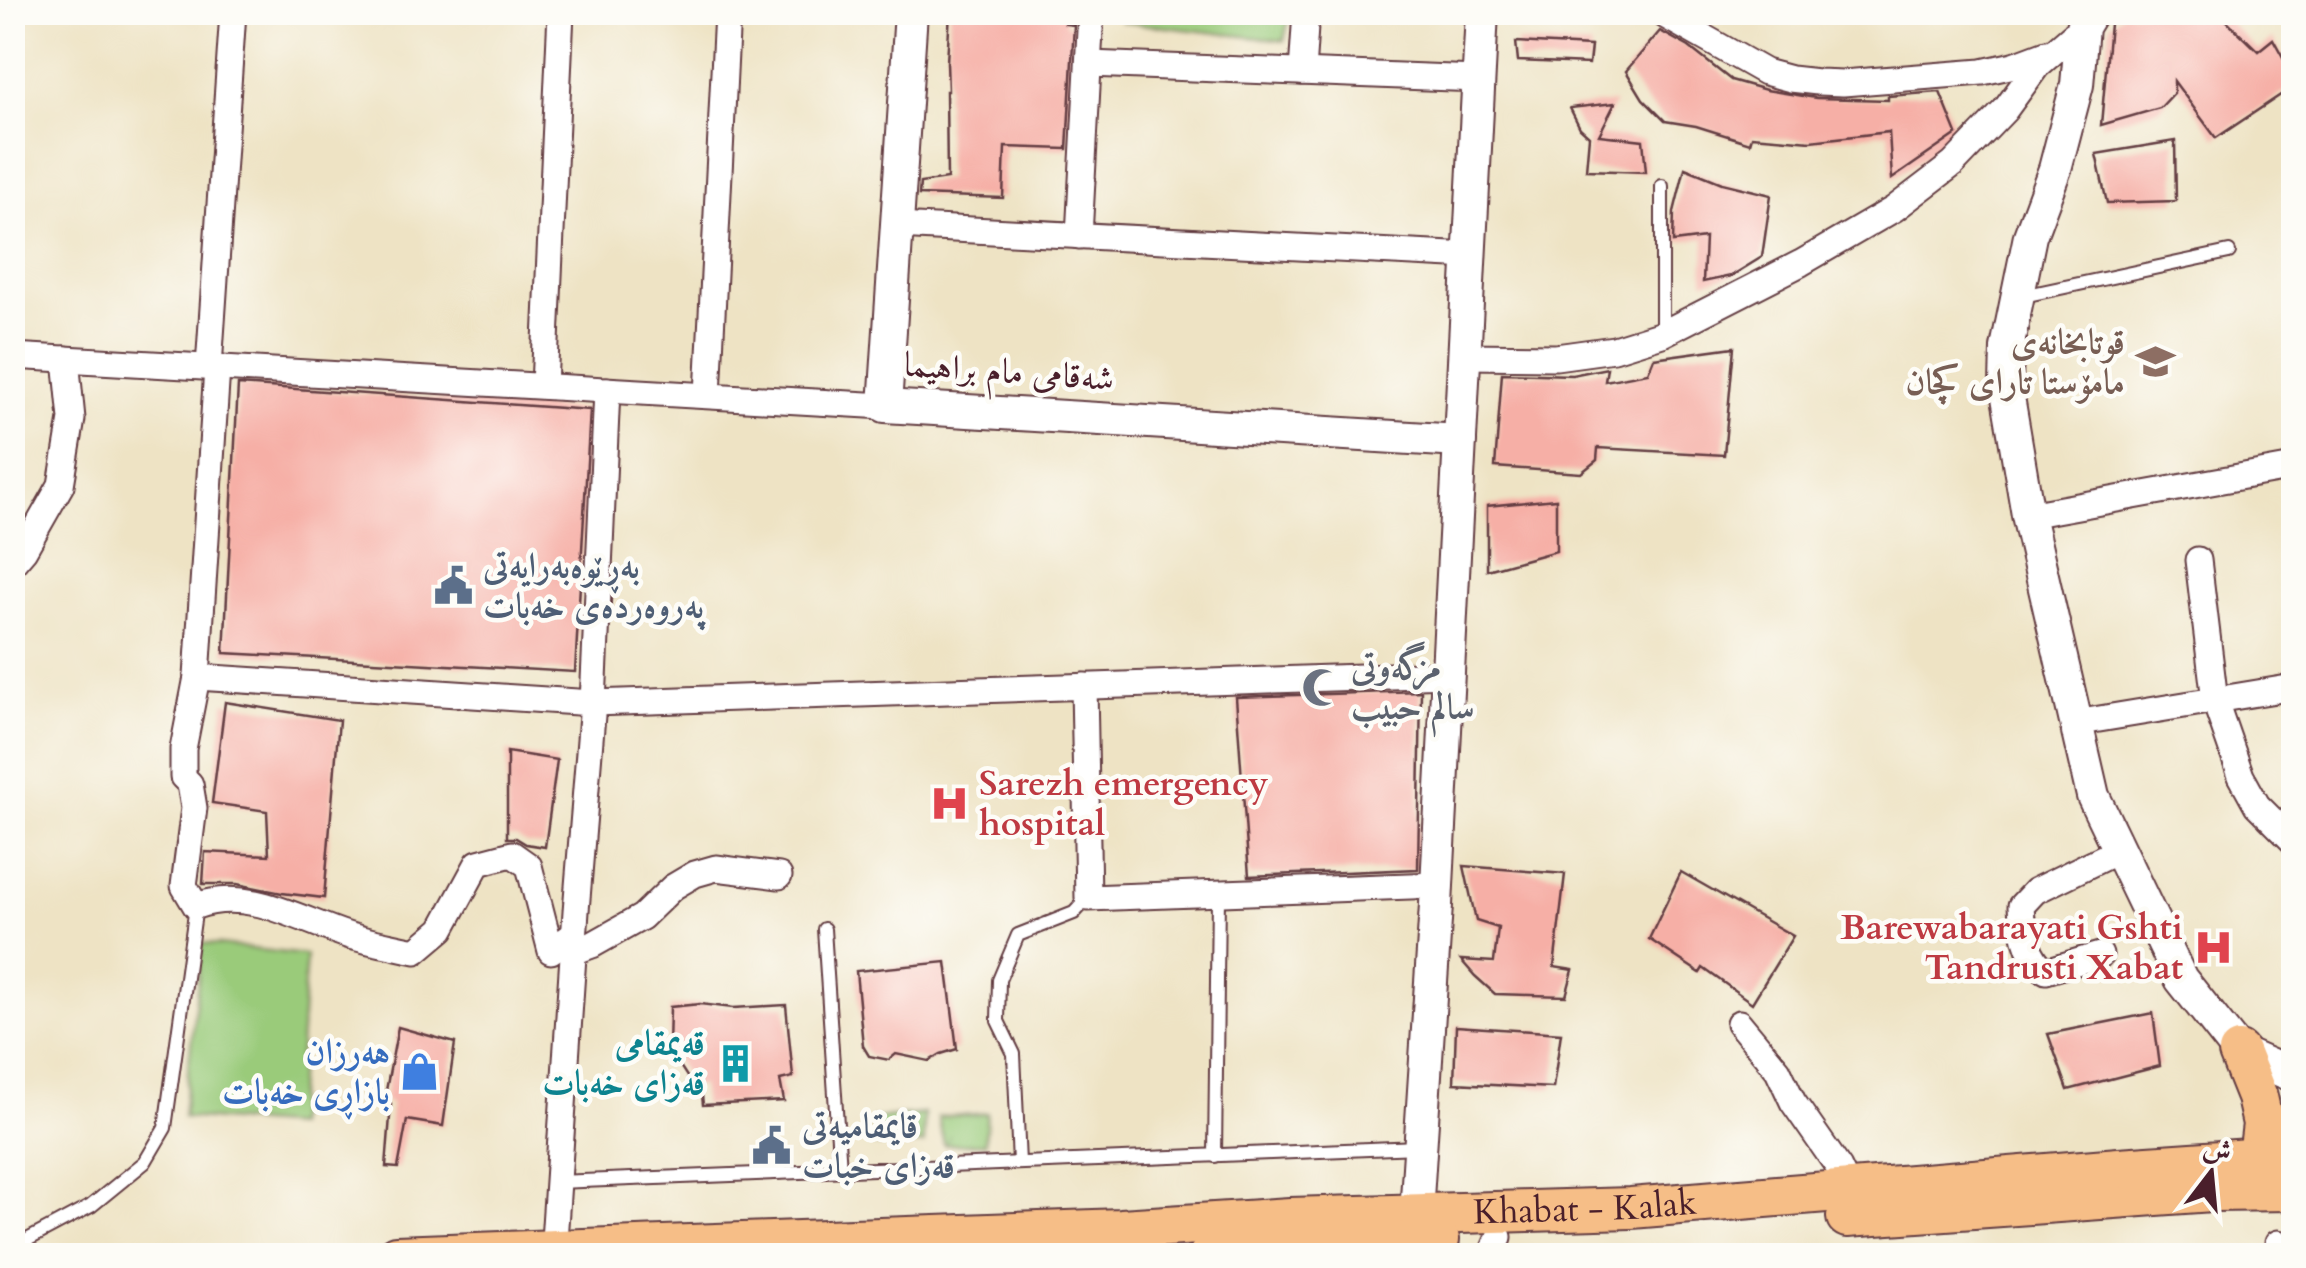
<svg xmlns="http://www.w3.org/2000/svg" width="2306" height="1268" font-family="Cardo,Amiri,serif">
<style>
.grass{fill:url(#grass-tufts);stroke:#727552;stroke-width:2.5}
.green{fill:#9acb7a;stroke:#727552;stroke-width:2.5}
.building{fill:#f6afa6}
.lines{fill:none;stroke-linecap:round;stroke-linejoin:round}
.service-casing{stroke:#633c42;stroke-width:16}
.minor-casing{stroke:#633c42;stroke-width:29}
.tertiary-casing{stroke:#633c42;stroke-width:36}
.primary-casing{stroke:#633c42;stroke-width:44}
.service{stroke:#fff;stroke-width:12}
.minor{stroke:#fff;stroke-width:25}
.tertiary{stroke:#fff;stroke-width:32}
.primary{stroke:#f6be87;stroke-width:40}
.labels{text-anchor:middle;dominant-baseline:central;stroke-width:9;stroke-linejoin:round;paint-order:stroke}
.education-label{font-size:35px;font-weight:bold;fill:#785e54;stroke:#fdfcf7;text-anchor:end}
.street-label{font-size:35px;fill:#4a1f2b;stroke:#fdfcf7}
.service-label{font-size:35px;font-weight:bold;fill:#4e5e75;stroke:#fdfcf7;text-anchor:start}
.worship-label{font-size:35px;font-weight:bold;fill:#5b616d;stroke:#fdfcf7;text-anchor:start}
.health-label{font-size:35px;font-weight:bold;fill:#be3a42;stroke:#fdfcf7;text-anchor:start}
.culture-label{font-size:35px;font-weight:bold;fill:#0d838f;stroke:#fdfcf7;text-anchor:end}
.shop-label{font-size:35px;font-weight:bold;fill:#366cbe;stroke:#fdfcf7;text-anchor:end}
</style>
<defs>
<pattern id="grass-tufts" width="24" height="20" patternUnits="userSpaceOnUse" patternTransform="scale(2.5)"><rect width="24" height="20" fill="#9acb7a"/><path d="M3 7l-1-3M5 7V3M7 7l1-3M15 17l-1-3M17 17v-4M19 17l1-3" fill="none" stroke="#86ae6a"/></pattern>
</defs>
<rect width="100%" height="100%" fill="#fdfcf7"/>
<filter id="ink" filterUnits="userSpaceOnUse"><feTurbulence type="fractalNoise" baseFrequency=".01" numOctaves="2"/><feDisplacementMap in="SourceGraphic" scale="20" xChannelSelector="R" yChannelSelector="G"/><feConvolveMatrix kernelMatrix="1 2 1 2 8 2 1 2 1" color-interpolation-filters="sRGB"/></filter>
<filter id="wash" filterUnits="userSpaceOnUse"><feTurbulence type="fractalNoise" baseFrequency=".0048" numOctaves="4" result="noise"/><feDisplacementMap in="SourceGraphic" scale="40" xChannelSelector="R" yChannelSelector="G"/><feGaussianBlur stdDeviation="2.25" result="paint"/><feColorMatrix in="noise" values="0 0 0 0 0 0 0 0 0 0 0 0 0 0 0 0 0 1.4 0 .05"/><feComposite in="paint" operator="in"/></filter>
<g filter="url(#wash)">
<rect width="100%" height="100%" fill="#eee3c4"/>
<g class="grass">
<polygon points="987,1113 985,1143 944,1145 938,1117"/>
<polygon points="924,1114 924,1144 874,1145 873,1119"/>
</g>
<g class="green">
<polygon points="1122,13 1122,12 1290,13 1284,41 1122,22"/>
<polygon points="202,943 306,955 295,1126 183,1117"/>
</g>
<g id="blocks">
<g class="building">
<polygon points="950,12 1068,12 1065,24 1074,25 1067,149 1005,147 1003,198 919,195 920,183 947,179 946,91 948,91 947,62"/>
<polygon points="2125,12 2218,12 2258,51 2273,39 2294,77 2294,86 2216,138 2174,81 2174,93 2160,108 2101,125 2110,24"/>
<polygon points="1660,31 1689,47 1731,80 1766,90 1816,98 1888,100 1888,96 1940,92 1957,134 1892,179 1889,132 1811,141 1752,136 1750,143 1696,126 1665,121 1643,99 1626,71"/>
<polygon points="1516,42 1591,46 1589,64 1518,61"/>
<polygon points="1615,103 1599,135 1643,140 1646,172 1586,170 1589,136 1580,128 1570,108"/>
<polygon points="2175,141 2176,201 2107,203 2096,154"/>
<polygon points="1685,168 1722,183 1771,195 1762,257 1731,276 1703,282 1705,238 1673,242 1674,212"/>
<polygon points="1734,347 1724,455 1598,448 1597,460 1581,473 1495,467 1502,373 1572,375 1607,368 1605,381 1648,373 1654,358"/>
<polygon points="238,385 590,410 575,672 224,653"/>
<polygon points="1556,499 1556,551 1487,570 1487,506"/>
<polygon points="1421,691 1418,869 1249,876 1236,697"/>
<polygon points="225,702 339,720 324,898 282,893 237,884 203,884 205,852 269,855 267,811 212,803"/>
<polygon points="507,752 557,760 545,847 526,844 516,838 507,838"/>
<polygon points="1464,866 1565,874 1554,967 1573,970 1566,996 1495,994 1475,976 1461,960 1494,962 1498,928 1476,921"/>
<polygon points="1681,872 1793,936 1752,1003 1703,968 1700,973 1649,939"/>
<polygon points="946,962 957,1049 941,1054 929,1061 896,1054 889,1060 869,1056 863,1046 856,971"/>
<polygon points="700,1004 733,1008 786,1005 793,1077 780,1080 784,1101 703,1105 701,1085 693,1086 669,1049 670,1007"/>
<polygon points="2153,1013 2160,1066 2068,1090 2048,1034"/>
<polygon points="1456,1026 1561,1033 1553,1088 1454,1083"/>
<polygon points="398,1027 455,1043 443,1126 407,1120 398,1168 386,1167 391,1104 384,1101"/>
</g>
</g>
</g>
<g filter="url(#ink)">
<use href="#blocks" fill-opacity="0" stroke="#633c42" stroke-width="2.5"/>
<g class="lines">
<defs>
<g id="service">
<polyline points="1662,186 1662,334"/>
<polyline points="2018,297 2229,252"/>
<polyline points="824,929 840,1170"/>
<polyline points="1215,1156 1218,895"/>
<polyline points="1019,1163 1014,1054 998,1021 999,980 1018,935 1074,913 1088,898"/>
<polyline points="557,1182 1418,1147"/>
<polyline points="12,1248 91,1206 145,1162 165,1128 196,906"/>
</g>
<g id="minor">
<polyline points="1666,16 1765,72 1791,79 1818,82 1843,83 1982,72 2014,65 2046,53"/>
<polyline points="1089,64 1478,79"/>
<polyline points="1302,72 1306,12"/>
<polyline points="897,226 1471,256"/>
<polyline points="1079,236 1091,12"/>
<polyline points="12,356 885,406"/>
<polyline points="1464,356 1556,357 1614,349 1662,334 1801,263 1894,209 1953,164 2005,110 2037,66 2082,27"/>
<polyline points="209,367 233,12"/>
<polyline points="217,368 197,677 593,703 1448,674"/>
<polyline points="544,386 561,12"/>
<polyline points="708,395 727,12"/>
<polyline points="2028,515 2294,467"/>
<polyline points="2198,560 2215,701 2241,776 2257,805 2294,842"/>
<polyline points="12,564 24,550 61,485 72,419 66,359"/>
<path d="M197,677L183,749V777L190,784L194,808L184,886L196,906C248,887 298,919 347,935C369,942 393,946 416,951L442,929L478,863L512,854L529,866L551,951L574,934"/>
<polyline points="1084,686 1088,898 1437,885"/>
<polyline points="2075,723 2294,687"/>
<polyline points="573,952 592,945 642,917 673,887 695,874 716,868 779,876"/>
<path d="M2100,955L2046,971C2027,957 2022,929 2021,906L2035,891L2119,850"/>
<polyline points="1739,1023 1778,1070 1793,1102 1839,1168 1849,1189"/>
<polyline points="2278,1243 2280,1256"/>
<polyline points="553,1256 576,911 593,703 607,390"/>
<polyline points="1491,1256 1499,1237"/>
</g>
<g id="tertiary">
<polyline points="911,12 885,406 1460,441"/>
<polyline points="2091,12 2082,27 2077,85 2055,169 2030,236 2007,348 2006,385 2028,515 2093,796 2181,979 2239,1052 2294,1076"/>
<polyline points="1416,1214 1436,905 1482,12"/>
</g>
<g id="primary">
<polyline points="2239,1052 2257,1097 2263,1124 2259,1157"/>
<polyline points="1847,1217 2212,1191 2294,1190"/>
<path id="s1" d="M396,1256L1121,1229L1290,1218L1631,1208L2119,1168L2294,1156"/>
<polyline points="1209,1256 1439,1240"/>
</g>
</defs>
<use href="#service" class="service-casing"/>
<use href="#minor" class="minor-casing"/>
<use href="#tertiary" class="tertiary-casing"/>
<use href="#primary" class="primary-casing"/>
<use href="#service" class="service"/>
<use href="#minor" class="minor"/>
<use href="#tertiary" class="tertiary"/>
<use href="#primary" class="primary"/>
</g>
</g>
<defs>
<symbol id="school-bare" viewBox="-9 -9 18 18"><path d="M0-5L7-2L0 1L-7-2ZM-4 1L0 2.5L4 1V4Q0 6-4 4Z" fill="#8d6e63" stroke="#fdfcf7" stroke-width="2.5" paint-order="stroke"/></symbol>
<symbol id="civic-bare" viewBox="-9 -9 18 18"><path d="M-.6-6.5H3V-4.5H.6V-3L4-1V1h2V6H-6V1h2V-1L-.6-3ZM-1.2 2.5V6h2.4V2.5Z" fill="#5c6f8a" stroke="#fdfcf7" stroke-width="2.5" paint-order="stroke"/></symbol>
<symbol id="mosque-bare" viewBox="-9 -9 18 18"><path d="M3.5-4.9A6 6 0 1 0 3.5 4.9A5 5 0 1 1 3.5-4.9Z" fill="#6b7280" stroke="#fdfcf7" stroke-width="2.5" paint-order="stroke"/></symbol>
<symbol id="hospital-bare" viewBox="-9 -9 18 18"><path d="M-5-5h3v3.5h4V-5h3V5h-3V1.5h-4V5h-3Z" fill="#e0444e" stroke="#fdfcf7" stroke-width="2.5" paint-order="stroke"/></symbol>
<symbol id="building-bare" viewBox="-9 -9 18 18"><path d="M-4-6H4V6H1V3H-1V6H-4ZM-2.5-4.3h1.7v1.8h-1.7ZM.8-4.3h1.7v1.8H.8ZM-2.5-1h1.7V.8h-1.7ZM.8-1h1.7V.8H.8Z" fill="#0f9aa8" stroke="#fdfcf7" stroke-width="2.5" paint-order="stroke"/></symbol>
<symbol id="shop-bare" viewBox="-9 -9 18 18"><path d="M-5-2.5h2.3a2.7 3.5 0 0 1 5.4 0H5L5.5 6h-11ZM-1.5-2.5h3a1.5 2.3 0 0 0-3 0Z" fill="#3f7fe0" stroke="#fdfcf7" stroke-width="2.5" paint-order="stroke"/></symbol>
</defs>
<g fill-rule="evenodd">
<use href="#school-bare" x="2128" y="334" width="55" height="55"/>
<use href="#civic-bare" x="426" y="558" width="55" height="55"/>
<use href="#mosque-bare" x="1294" y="660" width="55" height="55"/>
<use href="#hospital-bare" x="922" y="776" width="55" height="55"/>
<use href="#hospital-bare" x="2186" y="920" width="55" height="55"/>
<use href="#building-bare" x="708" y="1036" width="55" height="55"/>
<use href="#shop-bare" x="392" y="1044" width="55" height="55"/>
<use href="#civic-bare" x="744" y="1118" width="55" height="55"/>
</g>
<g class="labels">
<g class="education-label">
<text x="2125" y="342">قوتابخانەی<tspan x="2125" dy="40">مامۆستا تارای کچان</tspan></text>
</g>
<g class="street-label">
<text transform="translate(1009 372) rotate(4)">شەقامی مام براهیما</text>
<text stroke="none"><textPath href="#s1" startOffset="1190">Khabat - Kalak</textPath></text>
</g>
<g class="service-label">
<text x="483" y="566">بەڕێوەبەرایەتی<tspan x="483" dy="40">پەروەردەی خەبات</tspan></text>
<text x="802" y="1126">قایمقامیەتى<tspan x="802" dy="40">قەزای خبات</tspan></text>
</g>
<g class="worship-label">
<text x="1351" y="667">مزگەوتی<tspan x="1351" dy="40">سالم حبیب</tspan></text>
</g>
<g class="health-label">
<text x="979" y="784">Sarezh emergency<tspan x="979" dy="40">hospital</tspan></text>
<text x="2183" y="928" text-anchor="end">Barewabarayati Gshti<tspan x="2183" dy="40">Tandrusti Xabat</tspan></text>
</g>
<g class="culture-label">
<text x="705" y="1043">قەیمقامی<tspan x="705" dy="40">قەزای خەبات</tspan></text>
</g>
<g class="shop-label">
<text x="390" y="1052">هەرزان<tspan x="390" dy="40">بازاڕی خەبات</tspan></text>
</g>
</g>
<rect width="2306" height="1268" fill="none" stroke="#fdfcf7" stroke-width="50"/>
<g transform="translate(2211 1173) rotate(16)" stroke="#fdfcf7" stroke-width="8" paint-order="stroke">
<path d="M0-8L18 38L0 25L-18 38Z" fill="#4a1f2b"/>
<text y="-15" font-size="28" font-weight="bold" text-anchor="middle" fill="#4a1f2b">ش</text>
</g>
</svg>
